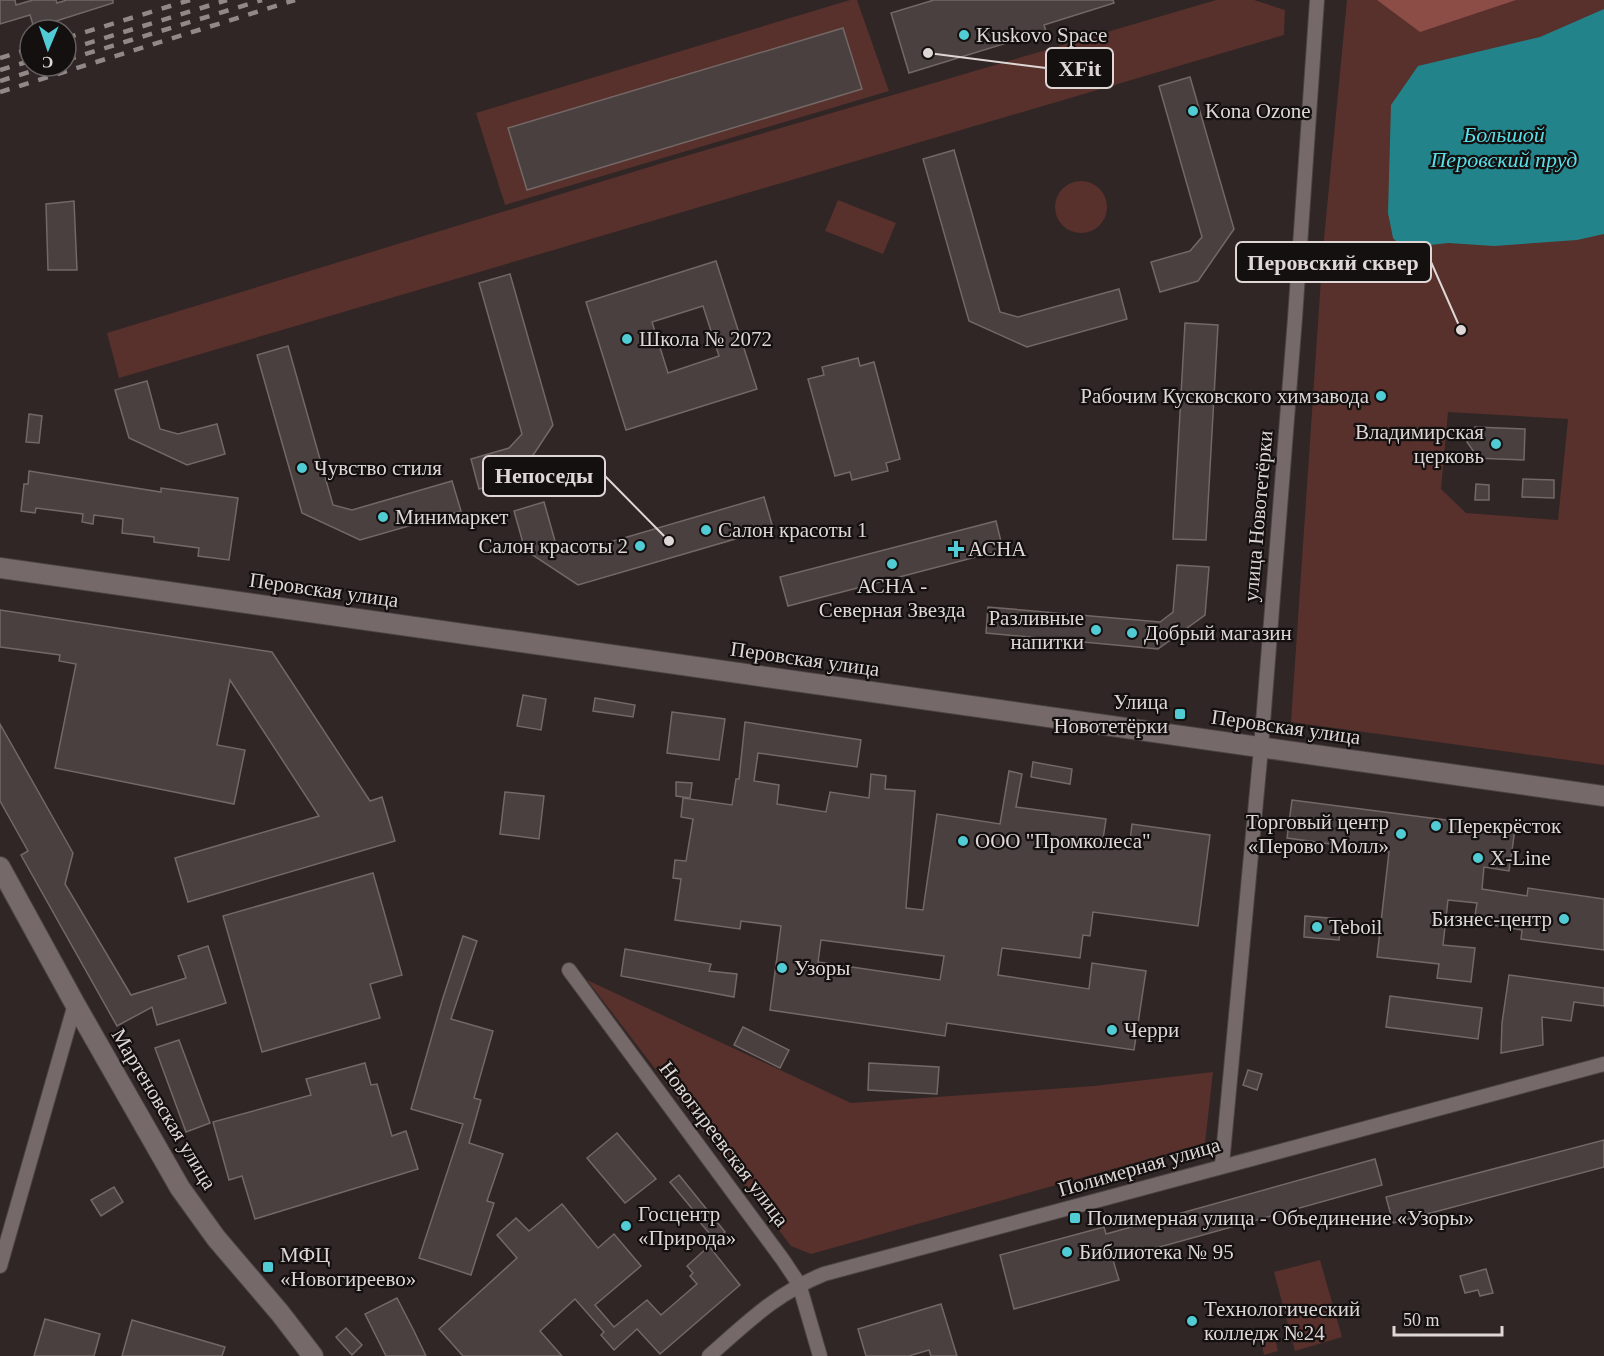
<svg xmlns="http://www.w3.org/2000/svg" width="1604" height="1356" font-family="Georgia,serif">
<style>
.green{fill:#58302c;fill-rule:evenodd}
.forest{fill:#8c4d47}
.water{fill:#22848a}
.building{fill:#4a403f;stroke:#736866;stroke-width:1.5;fill-rule:evenodd}
.lines{fill:none;stroke-linecap:round;stroke-linejoin:round}
.street-casing{stroke:#4b4342;stroke-width:16}
.secondary-casing{stroke:#4b4342;stroke-width:22}
.street{stroke:#756a69;stroke-width:14}
.secondary{stroke:#756a69;stroke-width:20}
.rail{stroke:#908988;stroke-width:4.5;stroke-dasharray:10 10;stroke-linecap:butt}
.poi-dot{fill:#51ccd4;stroke:#141010;stroke-width:2}
.labels{text-anchor:middle;dominant-baseline:central;stroke-width:4.5;stroke-linejoin:round;paint-order:stroke}
.poi-label{font-size:21px;fill:#ded7d6;stroke:#141010;text-anchor:start}
.street-label{font-size:21px;fill:#ded7d6;stroke:#141010}
.water-label{font-size:22px;font-style:italic;fill:#58dfe8;stroke:#141010}
.leader{fill:none;stroke:#ded7d6;stroke-width:2}
.callout-dot{fill:#ded7d6;stroke:#141010;stroke-width:2}
.callout{fill:#141010;stroke:#ded7d6;stroke-width:2}
.callout-label{font-size:22px;text-anchor:middle;font-weight:bold;fill:#ded7d6}
</style>
<rect width="100%" height="100%" fill="#2f2625"/>
<g class="green">
<polygon points="850,0 857,0 889,91 505,205 476,113"/>
<polygon points="1216,0 1254,0 1285,10 1284,35 119,378 107,333 672,160"/>
<path d="M1347,0H1604V765L1291,722L1323,249ZM1448,412L1568,419L1558,520L1466,513L1441,489Z"/>
<circle cx="1081" cy="207" r="26"/>
<polygon points="838,200 896,223 883,254 825,231"/>
<polygon points="587,980 851,1103 1094,1086 1213,1072 1205,1143 811,1254 791,1246"/>
<polygon points="1320,1260 1342,1337 1295,1351 1274,1272"/>
<polygon points="1274,1334 1278,1351 1264,1355 1260,1338"/>
</g>
<polygon class="forest" points="1377,0 1516,0 1420,32"/>
<polygon class="water" points="1604,9 1604,234 1577,240 1494,246 1448,243 1403,248 1393,238 1388,213 1391,105 1418,66 1540,37"/>
<g class="building">
<polygon points="0,0 15,0 16,5 33,0 56,0 57,3 67,0 113,0 113,3 34,28 30,15 0,24"/>
<polygon points="934,0 1113,0 1114,3 1044,25 1046,31 909,73 891,13"/>
<polygon points="843,28 862,89 527,190 508,128"/>
<polygon points="1190,77 1234,229 1198,281 1160,292 1151,262 1190,251 1202,237 1159,86"/>
<polygon points="954,150 1000,312 1018,317 1119,289 1127,319 1027,347 969,321 923,159"/>
<polygon points="74,201 77,270 48,270 46,204"/>
<path d="M716,261L757,389L626,430L586,302ZM703,306L719,356L668,373L652,322Z"/>
<polygon points="510,274 553,425 518,478 479,489 471,459 509,448 522,434 479,283"/>
<polygon points="1185,323 1218,325 1206,540 1173,539"/>
<polygon points="288,346 333,505 352,510 452,481 461,511 360,540 302,513 257,355"/>
<polygon points="858,358 860,366 874,362 900,459 886,463 888,471 852,480 850,472 835,476 808,379 824,375 822,367"/>
<polygon points="147,381 160,429 178,434 217,424 225,454 187,465 129,438 115,390"/>
<polygon points="29,414 42,416 39,443 26,442"/>
<polygon points="1475,427 1525,429 1524,460 1474,458 1474,452 1467,442 1475,432"/>
<polygon points="29,471 161,492 161,488 238,498 229,560 198,556 199,548 154,542 154,537 122,533 123,519 94,515 93,524 82,522 83,514 36,508 35,513 21,511 24,484 28,484"/>
<polygon points="1523,479 1554,480 1554,498 1522,497"/>
<polygon points="1476,484 1489,485 1489,500 1475,500"/>
<polygon points="764,497 773,528 578,585 525,550 514,511 544,502 555,541 569,554"/>
<polygon points="996,521 1003,550 788,606 780,577"/>
<polygon points="1177,565 1209,567 1205,615 1158,649 986,633 988,607 1160,622 1173,612"/>
<polygon points="0,610 272,652 370,801 382,797 395,841 188,902 175,858 319,816 230,680 217,745 245,750 234,804 55,768 76,664 59,661 60,655 0,647"/>
<polygon points="523,695 546,699 541,730 517,726"/>
<polygon points="595,698 635,705 633,717 593,711"/>
<polygon points="672,712 725,719 719,760 667,753"/>
<path d="M745,722L861,740L857,767L758,753L754,781L779,785L777,804L826,812L830,792L869,798L871,774L886,776L885,789L915,791L906,908L923,910L937,814L1000,824L1009,771L1022,774L1016,807L1106,819L1102,846L1129,849L1132,824L1210,835L1198,926L1093,912L1090,936L1083,935L1080,958L1002,948L998,975L1089,989L1092,963L1146,971L1134,1050L947,1023L945,1036L770,1010L781,926L741,921L740,929L675,920L681,879L673,878L675,860L686,861L693,819L681,817L683,798L732,805L736,779H739ZM821,940L944,956L940,980L818,962Z"/>
<polygon points="0,724 73,853 65,884 131,995 186,978 178,956 208,946 226,1003 157,1025 152,1007 117,1026 21,855 28,851 0,801"/>
<polygon points="1033,762 1072,769 1070,784 1031,777"/>
<polygon points="676,782 692,783 690,798 676,796"/>
<polygon points="505,792 544,796 539,839 500,834"/>
<polygon points="1292,800 1515,829 1509,871 1484,867 1482,889 1527,896 1528,888 1604,899 1604,950 1521,939 1522,930 1474,922 1477,903 1448,900 1443,945 1475,948 1471,982 1437,978 1439,964 1377,957 1389,852 1287,838"/>
<polygon points="373,873 402,975 370,984 380,1018 262,1052 223,916"/>
<polygon points="1305,916 1341,919 1339,940 1304,937"/>
<polygon points="463,936 477,941 451,1019 493,1031 474,1098 481,1100 469,1143 503,1154 487,1201 494,1203 471,1275 419,1258 463,1124 411,1109 442,1001"/>
<polygon points="625,949 711,964 709,971 737,974 734,997 621,976"/>
<polygon points="1509,975 1604,988 1604,1006 1574,1002 1571,1021 1542,1017 1543,1045 1501,1053 1502,1023"/>
<polygon points="1390,996 1482,1008 1478,1039 1386,1027"/>
<polygon points="743,1027 789,1050 780,1068 734,1045"/>
<polygon points="179,1040 210,1123 186,1132 155,1048"/>
<polygon points="365,1063 371,1085 377,1084 392,1136 406,1131 418,1169 255,1219 242,1176 229,1180 213,1122 311,1095 306,1079"/>
<polygon points="869,1063 939,1067 937,1094 868,1090"/>
<polygon points="1248,1070 1262,1074 1257,1090 1243,1085"/>
<polygon points="617,1133 656,1179 625,1203 587,1158"/>
<polygon points="1604,1140 1604,1167 1393,1223 1386,1197"/>
<polygon points="1375,1159 1382,1185 1113,1260 1119,1280 1014,1309 1000,1255 1104,1227 1106,1234"/>
<polygon points="679,1175 725,1232 715,1240 692,1213 694,1211 670,1182"/>
<polygon points="114,1187 123,1202 101,1216 91,1200"/>
<polygon points="562,1204 598,1248 614,1234 641,1266 595,1305 614,1327 647,1300 661,1315 697,1284 690,1276 693,1273 687,1266 709,1246 740,1285 660,1354 637,1329 614,1350 601,1335 604,1332 575,1299 540,1331 562,1356 463,1356 439,1329 517,1258 497,1235 516,1218 529,1231"/>
<polygon points="1486,1269 1493,1293 1480,1296 1478,1290 1465,1293 1460,1276"/>
<polygon points="397,1298 414,1331 426,1356 386,1356 365,1314"/>
<polygon points="941,1304 957,1356 931,1356 929,1350 909,1356 866,1356 858,1329"/>
<polygon points="45,1319 100,1334 94,1356 34,1356"/>
<polygon points="132,1320 225,1347 222,1356 122,1356"/>
<polygon points="346,1328 362,1345 352,1355 336,1337"/>
</g>
<g class="lines">
<defs>
<g id="street">
<polyline points="569,970 783,1260 799,1284 820,1356"/>
<polyline points="1222,1165 1261,748 1295,318 1317,0"/>
<polyline points="0,1266 75,1004"/>
<path d="M709,1356C748,1322 775,1294 824,1274L1604,1064"/>
</g>
<g id="secondary">
<polyline points="0,568 1604,796"/>
<polyline points="0,867 75,1004 180,1188 216,1238 280,1313 313,1356"/>
</g>
</defs>
<use href="#street" class="street-casing"/>
<use href="#secondary" class="secondary-casing"/>
<use href="#street" class="street"/>
<use href="#secondary" class="secondary"/>
<g class="rail">
<polyline points="66,38 190,0"/>
<polyline points="66,50 227,0"/>
<polyline points="0,58 30,49"/>
<polyline points="66,60 262,0"/>
<polyline points="0,70 30,61"/>
<polyline points="0,81 48,66"/>
<polyline points="0,92 295,0"/>
</g>
</g>
<g class="poi-dot">
<circle cx="964" cy="35" r="6"/>
<circle cx="1193" cy="111" r="6"/>
<circle cx="627" cy="339" r="6"/>
<circle cx="1381" cy="396" r="6"/>
<circle cx="1496" cy="444" r="6"/>
<circle cx="302" cy="468" r="6"/>
<circle cx="383" cy="517" r="6"/>
<circle cx="706" cy="530" r="6"/>
<circle cx="640" cy="546" r="6"/>
<path d="M953 540h6v6h6v6h-6v6h-6v-6h-6v-6h6z"/>
<circle cx="892" cy="564" r="6"/>
<circle cx="1096" cy="630" r="6"/>
<circle cx="1132" cy="633" r="6"/>
<rect x="1174" y="708" width="12" height="12" rx="3"/>
<circle cx="1436" cy="826" r="6"/>
<circle cx="1401" cy="834" r="6"/>
<circle cx="963" cy="841" r="6"/>
<circle cx="1478" cy="858" r="6"/>
<circle cx="1564" cy="919" r="6"/>
<circle cx="1317" cy="927" r="6"/>
<circle cx="782" cy="968" r="6"/>
<circle cx="1112" cy="1030" r="6"/>
<rect x="1069" y="1212" width="12" height="12" rx="3"/>
<circle cx="626" cy="1226" r="6"/>
<circle cx="1067" cy="1252" r="6"/>
<rect x="262" y="1261" width="12" height="12" rx="3"/>
<circle cx="1192" cy="1321" r="6"/>
</g>
<g class="labels">
<g class="poi-label">
<text x="976" y="35">Kuskovo Space</text>
<text x="1205" y="111">Kona Ozone</text>
<text x="639" y="339">Школа № 2072</text>
<text x="1369" y="396" text-anchor="end">Рабочим Кусковского химзавода</text>
<text x="1484" y="432" text-anchor="end">Владимирская<tspan x="1484" dy="24">церковь</tspan></text>
<text x="314" y="468">Чувство стиля</text>
<text x="395" y="517">Минимаркет</text>
<text x="718" y="530">Салон красоты 1</text>
<text x="628" y="546" text-anchor="end">Салон красоты 2</text>
<text x="968" y="549">АСНА</text>
<text x="892" y="586" text-anchor="middle">АСНА -<tspan x="892" dy="24">Северная Звезда</tspan></text>
<text x="1084" y="618" text-anchor="end">Разливные<tspan x="1084" dy="24">напитки</tspan></text>
<text x="1144" y="633">Добрый магазин</text>
<text x="1168" y="702" text-anchor="end">Улица<tspan x="1168" dy="24">Новотетёрки</tspan></text>
<text x="1389" y="822" text-anchor="end">Торговый центр<tspan x="1389" dy="24">«Перово Молл»</tspan></text>
<text x="1448" y="826">Перекрёсток</text>
<text x="975" y="841">ООО "Промколеса"</text>
<text x="1490" y="858">X-Line</text>
<text x="1552" y="919" text-anchor="end">Бизнес-центр</text>
<text x="1329" y="927">Teboil</text>
<text x="794" y="968">Узоры</text>
<text x="1124" y="1030">Черри</text>
<text x="638" y="1214">Госцентр<tspan x="638" dy="24">«Природа»</tspan></text>
<text x="1087" y="1218">Полимерная улица - Объединение «Узоры»</text>
<text x="1079" y="1252">Библиотека № 95</text>
<text x="280" y="1255">МФЦ<tspan x="280" dy="24">«Новогиреево»</tspan></text>
<text x="1204" y="1309">Технологический<tspan x="1204" dy="24">колледж №24</tspan></text>
</g>
<g class="street-label">
<text transform="translate(1258 516) rotate(-85)">улица Новотетёрки</text>
<text transform="translate(324 590) rotate(8)">Перовская улица</text>
<text transform="translate(805 659) rotate(8)">Перовская улица</text>
<text transform="translate(1286 727) rotate(8)">Перовская улица</text>
<text transform="translate(164 1109) rotate(59)">Мартеновская улица</text>
<text transform="translate(724 1144) rotate(53)">Новогиреевская улица</text>
<text transform="translate(1139 1167) rotate(-16)">Полимерная улица</text>
</g>
<g class="water-label">
<text x="1504" y="134">Большой<tspan x="1504" dy="25">Перовский пруд</tspan></text>
</g>
</g>
<path class="leader" d="M928 53L1046 68M1461 330L1431 262M669 541L605 476"/>
<g class="callout-dot">
<circle cx="928" cy="53" r="6"/>
<circle cx="1461" cy="330" r="6"/>
<circle cx="669" cy="541" r="6"/>
</g>
<g class="callout">
<rect x="1046" y="48" width="67" height="40" rx="6"/>
<rect x="1236" y="242" width="195" height="40" rx="6"/>
<rect x="483" y="456" width="122" height="40" rx="6"/>
</g>
<g class="callout-label">
<text x="1080" y="76">XFit</text>
<text x="1333" y="270">Перовский сквер</text>
<text x="544" y="483">Непоседы</text>
</g>
<g transform="translate(48 48) rotate(182)"><circle r="28" fill="#141010" stroke="#65605f" stroke-width="1.5"/>
<path d="M0-4.5L10 22L0 15L-10 22Z" fill="#51ccd4"/>
<text y="-9" font-size="16" font-weight="bold" text-anchor="middle" fill="#ded7d6">С</text>
</g>
<path d="M1394 1326v9h108v-9" fill="none" stroke="#ded7d6" stroke-width="3"/>
<text x="1403" y="1326" font-size="18" fill="#ded7d6" stroke="#141010" stroke-width="4.5" paint-order="stroke">50 m</text>
</svg>
